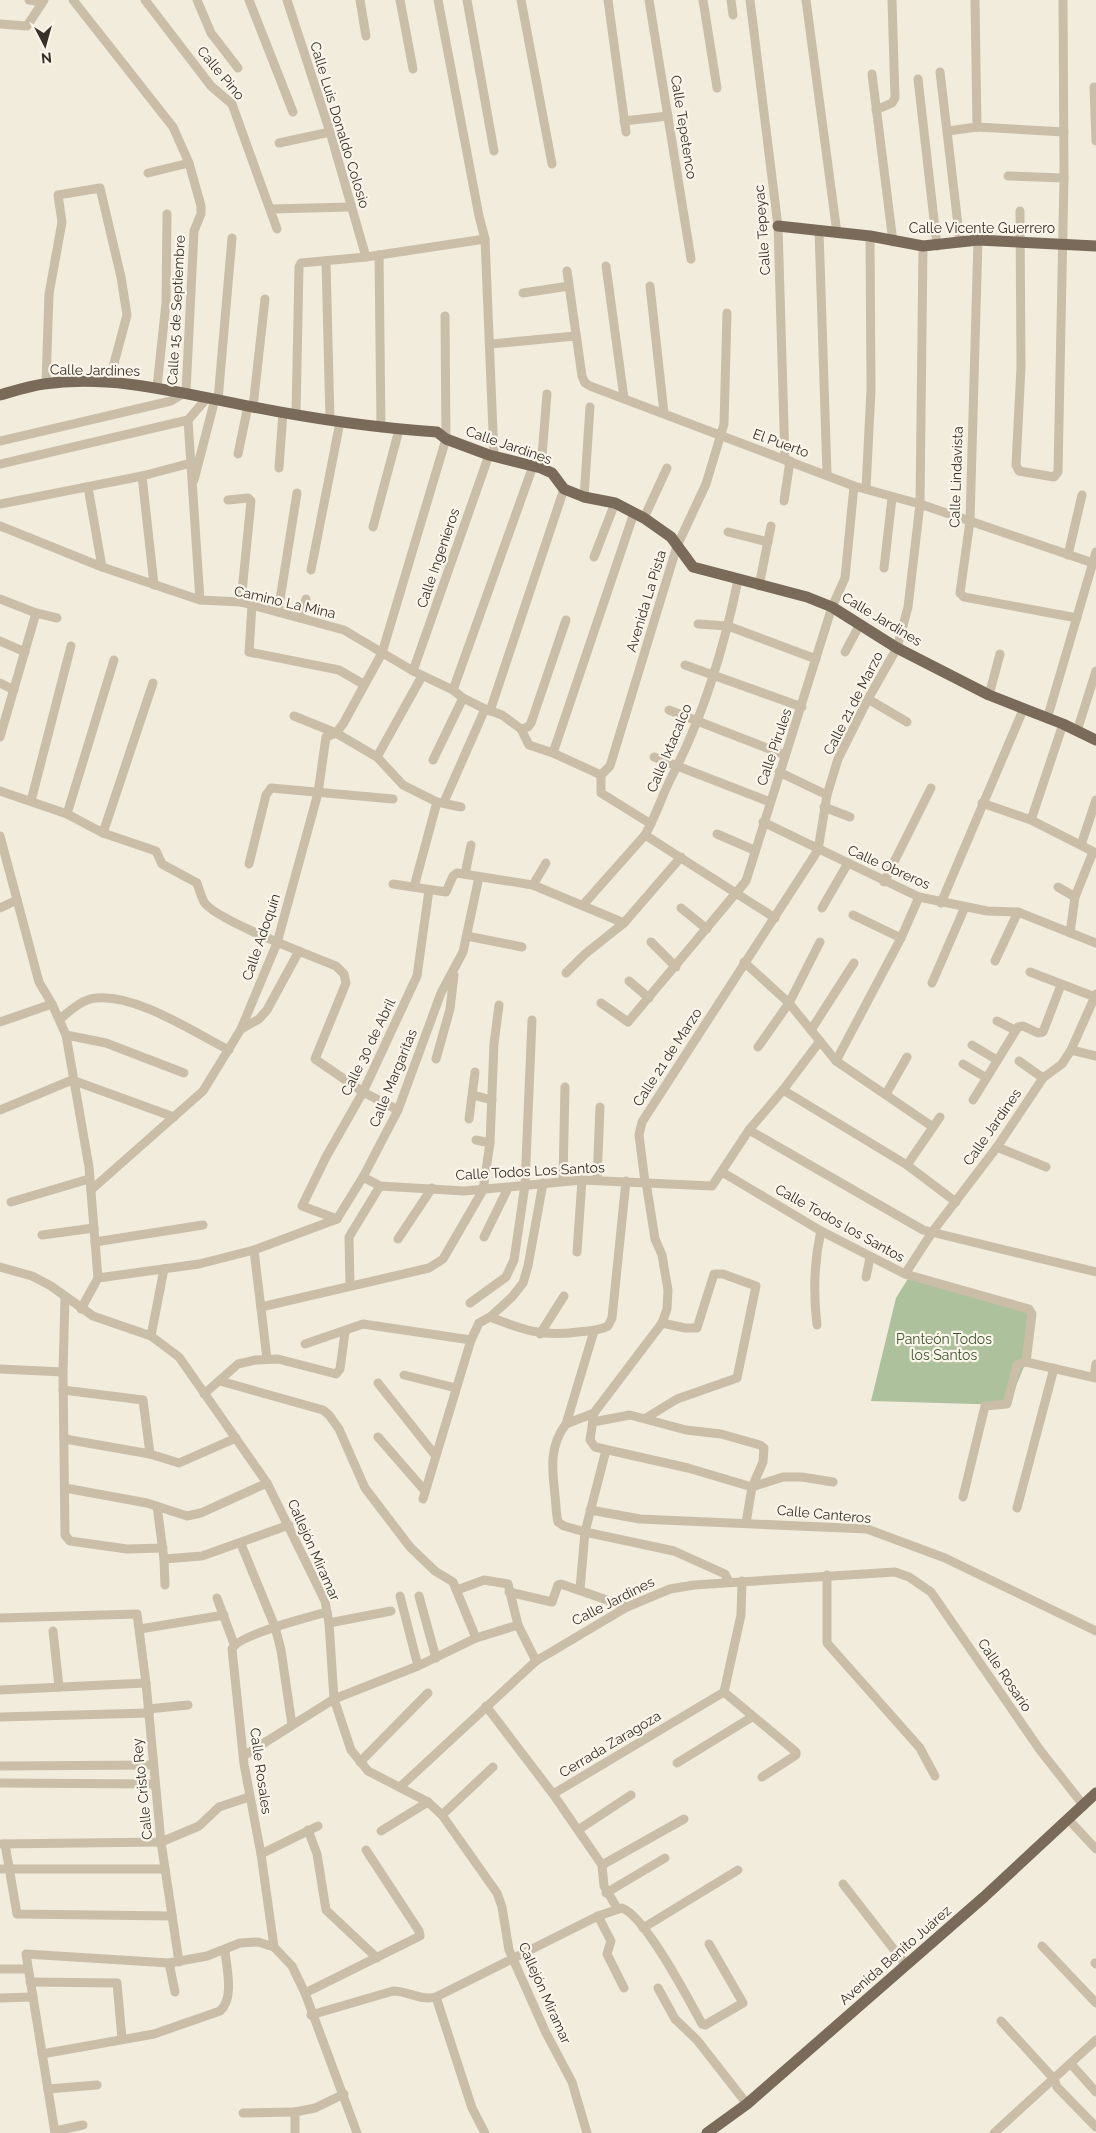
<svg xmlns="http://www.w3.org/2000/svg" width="1096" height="2133" font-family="Raleway,sans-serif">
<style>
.green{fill:#aec19d}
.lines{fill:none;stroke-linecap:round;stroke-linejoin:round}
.minor{stroke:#cabea9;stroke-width:9}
.major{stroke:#796a5a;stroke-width:11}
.labels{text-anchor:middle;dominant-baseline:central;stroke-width:4.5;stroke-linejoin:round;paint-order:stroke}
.street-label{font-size:14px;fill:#373029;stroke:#faf5ea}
.park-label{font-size:14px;fill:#3f552d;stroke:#faf5ea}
</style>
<rect width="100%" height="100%" fill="#f2ecdd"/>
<polygon class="green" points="909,1277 1032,1311 1026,1362 1008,1405 871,1401 896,1298"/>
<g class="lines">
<g class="minor">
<polyline points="29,0 42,2"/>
<polyline points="145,0 211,86 232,104 277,229"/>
<polyline points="197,0 211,33 238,68"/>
<polyline points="249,0 293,112"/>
<polyline points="287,0 330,132 366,257"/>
<polyline points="360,0 366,36"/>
<polyline points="400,0 413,69"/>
<polyline points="438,0 479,216 485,239 494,456"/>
<polyline points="467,0 494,151"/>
<polyline points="521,0 552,164"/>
<polyline points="608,0 626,132"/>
<polyline points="649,0 691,259"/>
<polyline points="703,0 717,88"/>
<polyline points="731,0 733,15"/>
<polyline points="750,0 778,226 785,460"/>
<polyline points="806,0 837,233"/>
<polyline points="975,0 977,127"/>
<polyline points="0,24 27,26 44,0"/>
<polyline points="940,72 960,242"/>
<polyline points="872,74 893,242"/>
<polyline points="918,79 937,246"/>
<polyline points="1094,87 1096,141"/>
<polyline points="876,110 892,103 895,98 892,0"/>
<polyline points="624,121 668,116"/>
<polyline points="948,131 977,127 1064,132"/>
<polyline points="279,143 330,132"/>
<polyline points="148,173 189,163"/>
<polyline points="1008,176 1064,178"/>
<polyline points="271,209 350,207"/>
<polyline points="1020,211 1021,367 1016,465 1019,471 1054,477 1058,472 1064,178 1063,0"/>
<polyline points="819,230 827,474"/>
<polyline points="978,240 970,521 960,593 964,597 1077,618"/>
<polyline points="379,255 381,428"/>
<polyline points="326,261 330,420"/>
<polyline points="606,266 624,398"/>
<polyline points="567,271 582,376 585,383 590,386 854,486 920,504 1096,564"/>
<polyline points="650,286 664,413"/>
<polyline points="523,293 569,286"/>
<polyline points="491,344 575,336"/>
<polyline points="46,383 49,294 62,222 58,195 100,188 121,277 127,315 109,382"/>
<polyline points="157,387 166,303 167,214"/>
<polyline points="218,400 232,238"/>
<polyline points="253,407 265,299"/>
<polyline points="296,414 299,267 301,263 366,257 485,239"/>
<polyline points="0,441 171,401 186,392 194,231 201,214 201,206 189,163 173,127 73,0"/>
<polyline points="238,454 248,406"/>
<polyline points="0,464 188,420"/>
<polyline points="279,468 283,412"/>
<polyline points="541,468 547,394"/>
<polyline points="142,476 154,585"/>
<polyline points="194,480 215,399"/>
<polyline points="88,487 102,567"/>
<polyline points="866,489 871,389 870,236"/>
<polyline points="584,497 590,407"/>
<polyline points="228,500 248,498 251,501 241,602"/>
<polyline points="784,501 790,461"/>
<polyline points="0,504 142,476 191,463"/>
<polyline points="644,518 667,468"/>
<polyline points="0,526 102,567 200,600 241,602 344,630 413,671 453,690 463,698 485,709 502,715 521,729 528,727 531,723 566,620"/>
<polyline points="373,527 399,430"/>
<polyline points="728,532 768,542"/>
<polyline points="1068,555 1082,495"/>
<polyline points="594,557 615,503"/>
<polyline points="884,568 892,498"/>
<polyline points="311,570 340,422"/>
<polyline points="759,586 771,526"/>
<polyline points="0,599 36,613 57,618"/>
<polyline points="200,600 188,420 207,398"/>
<polyline points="252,605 249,652 339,670 363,684"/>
<polyline points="278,612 297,493"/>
<polyline points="300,618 306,599"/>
<polyline points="698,624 728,626 816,659"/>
<polyline points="0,641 25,652"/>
<polyline points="845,652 860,624"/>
<polyline points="685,665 802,707"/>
<polyline points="413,671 489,455"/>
<polyline points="0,683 14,690"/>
<polyline points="453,690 533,466"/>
<polyline points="989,695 1000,654"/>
<polyline points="868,699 907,722"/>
<polyline points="669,710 785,755"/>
<polyline points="490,711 564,489"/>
<polyline points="294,716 336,733 377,757 403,785 437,802 461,807"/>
<polyline points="1047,719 1096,552"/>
<polyline points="521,729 529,745 553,753 601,775"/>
<polyline points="1077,731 1096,671"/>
<polyline points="0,737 36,613"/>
<polyline points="553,753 634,513"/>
<polyline points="377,757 422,676"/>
<polyline points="654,757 770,802"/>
<polyline points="433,760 463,698"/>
<polyline points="779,772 827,795"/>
<path d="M0,791L67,814L103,833L156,851L162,864L197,883C199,889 201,896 204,902C215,920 312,956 336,966L344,974L346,983L315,1059L363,1092L398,1110"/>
<polyline points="31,801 71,646"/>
<polyline points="444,802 485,709"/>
<polyline points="982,803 1031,820 1096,853"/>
<polyline points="824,807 850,817"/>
<polyline points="67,814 114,660"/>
<polyline points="1031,820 1063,724"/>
<polyline points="763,822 919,897 987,911 1018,912 1096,943"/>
<polyline points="651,824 601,793 601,775 610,766 677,546 706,484 724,424 727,313"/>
<polyline points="103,833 153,683"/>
<polyline points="717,834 754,850"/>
<polyline points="645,835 775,918"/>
<polyline points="0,836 39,982 52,1004 66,1035 89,1167 98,1278 81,1309"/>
<polyline points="1081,845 1096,800"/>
<polyline points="249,864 266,795 271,788 393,799"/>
<polyline points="465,874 471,845"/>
<polyline points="884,882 931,788"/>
<polyline points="393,884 446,892 453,876 457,873 533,885 624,923"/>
<polyline points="533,885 546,863"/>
<polyline points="414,887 437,802"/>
<polyline points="1058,887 1075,897"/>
<polyline points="941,903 1023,710"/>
<path d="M583,905L645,835C656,816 662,795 672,776C704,715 724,648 738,580"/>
<polyline points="0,908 17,900"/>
<polyline points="681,908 707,929"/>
<polyline points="822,908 848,863"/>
<polyline points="853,915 901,938"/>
<polyline points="1070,933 1075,897 1093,852"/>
<polyline points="467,936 522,947"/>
<polyline points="651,942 676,967"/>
<polyline points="995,961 1018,912"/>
<polyline points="744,962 789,1003 836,1061 933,1127"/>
<polyline points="1030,972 1095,997"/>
<polyline points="566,973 585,954 624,923 681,857"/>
<polyline points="629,981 649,998"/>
<polyline points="932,983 965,907"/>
<polyline points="601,1003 628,1022 746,881 832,607 845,578 854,486"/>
<path d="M60,1019C70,1011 82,999 96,998C137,994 193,1032 229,1050"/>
<polyline points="997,1021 1015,1030"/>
<polyline points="0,1022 52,1004"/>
<polyline points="241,1029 259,1019 267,1010 299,951"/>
<polyline points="811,1030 854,963"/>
<polyline points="66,1035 106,1043 184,1073"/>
<polyline points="972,1045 997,1060"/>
<polyline points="758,1047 789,1003 820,942"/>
<polyline points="1071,1050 1096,1056"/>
<polyline points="436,1059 450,1009 454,975"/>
<polyline points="836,1061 901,938 919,897"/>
<polyline points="1019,1061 1043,1078"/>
<polyline points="963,1064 985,1077"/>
<polyline points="783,1090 907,1165 956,1202"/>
<polyline points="886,1094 907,1057"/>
<polyline points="473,1095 492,1100"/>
<polyline points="973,1100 1018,1027 1023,1026 1038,1033 1043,1032 1061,985"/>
<polyline points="0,1110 72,1080 174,1117"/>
<polyline points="469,1119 475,1072"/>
<polyline points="749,1130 923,1230 1096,1272"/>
<polyline points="476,1140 490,1143"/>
<polyline points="997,1147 1046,1167"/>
<polyline points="907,1165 940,1117"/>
<polyline points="722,1172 821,1231 905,1274 1029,1309 1032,1314 1026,1362"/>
<polyline points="363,1177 380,1186 464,1191 582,1180 712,1186 749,1130 783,1090 820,1041"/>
<polyline points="563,1180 565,1087"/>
<polyline points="597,1180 600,1107"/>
<polyline points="645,1182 639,1135 642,1122 818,850 827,795 838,759 868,699 897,648 908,607 920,504 923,246"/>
<polyline points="91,1190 203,1091 241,1029 277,943 318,793 326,737 336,733 343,724 382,653 446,439 445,316"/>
<polyline points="11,1202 89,1179"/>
<polyline points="337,1219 302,1206 326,1157 363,1092 417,976 429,890"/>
<polyline points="337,1219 363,1177 398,1110 441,993 463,952 479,877"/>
<polyline points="42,1235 94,1228"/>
<polyline points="484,1237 508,1188"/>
<polyline points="398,1239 432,1188"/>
<polyline points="95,1242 203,1225"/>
<polyline points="254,1250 267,1359"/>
<polyline points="577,1252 582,1180"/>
<polyline points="0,1267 32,1276 51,1286 93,1316 151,1336 179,1357 267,1483 325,1601 329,1623 334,1699 351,1750 368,1771 428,1802 442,1815 497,1893 502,1907 509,1950 546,2033 572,2082 587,2133"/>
<polyline points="905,1274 933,1231 997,1147 1043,1078 1062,1064 1071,1050 1096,994"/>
<polyline points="866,1277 870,1258"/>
<polyline points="98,1278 199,1264 254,1250 337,1219"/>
<polyline points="350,1286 349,1237 380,1186"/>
<polyline points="65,1297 63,1372 65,1535 70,1541 127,1549 163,1548"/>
<polyline points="470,1303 506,1277 514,1260 525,1185 532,1020"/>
<polyline points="261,1307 429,1268 443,1259 483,1190 490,1143 494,1044 499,1005"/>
<path d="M490,1317C524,1330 541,1337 578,1332C588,1331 599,1331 608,1326L612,1318L626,1181"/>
<path d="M817,1325C813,1292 814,1262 821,1231"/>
<path d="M594,1331L566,1424C549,1446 552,1469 555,1495C556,1504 556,1514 558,1522L564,1526L585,1532L674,1551L725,1574L729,1582"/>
<polyline points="540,1334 564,1296"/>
<polyline points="151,1336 164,1269"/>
<polyline points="305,1344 363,1324 471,1340"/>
<polyline points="0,1369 63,1372"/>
<polyline points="404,1375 456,1388"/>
<polyline points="1094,1377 1096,1364"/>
<polyline points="220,1381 323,1410 329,1415 339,1429 365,1488 410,1547 435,1571 453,1582 476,1638"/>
<polyline points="378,1383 435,1455"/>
<polyline points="63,1390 143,1400 150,1454"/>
<polyline points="204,1394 238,1364 256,1360 278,1359 336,1374 340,1369 345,1332"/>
<polyline points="594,1413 590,1440 595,1447 688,1468 752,1487 783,1477 802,1477 833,1482"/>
<polyline points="646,1418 677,1399 737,1378 756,1286 723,1274 714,1274 697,1328 685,1328 662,1323"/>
<polyline points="593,1422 630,1415 686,1430 721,1434 760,1445 764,1448 763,1462 752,1487 746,1523"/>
<polyline points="566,1424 594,1413 662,1323 667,1309 668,1290 662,1255 655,1239 646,1182"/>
<polyline points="378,1437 425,1491"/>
<polyline points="65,1439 150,1454 179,1463 236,1438"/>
<polyline points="65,1488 147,1503 187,1516 201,1513 267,1483"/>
<polyline points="963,1497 985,1406 1007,1404 1017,1365 1026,1362 1096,1378"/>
<polyline points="423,1499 471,1340 479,1323 490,1317 512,1297 523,1283 528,1266 543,1183"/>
<polyline points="157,1506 164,1559 202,1556 289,1525"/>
<polyline points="1017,1508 1054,1368"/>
<polyline points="590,1510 640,1519 867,1529 945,1558 1096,1631"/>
<polyline points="241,1544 275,1627 281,1650 292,1725"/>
<polyline points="164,1559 165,1585"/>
<polyline points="827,1575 827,1643 920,1748 935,1776"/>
<polyline points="580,1589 585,1532 606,1450"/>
<polyline points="457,1590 484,1580 508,1584 518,1625 536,1661"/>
<polyline points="509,1592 552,1602 558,1585 561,1584 627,1607"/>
<polyline points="400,1596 418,1666"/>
<polyline points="419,1596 436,1658"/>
<polyline points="217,1598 234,1644"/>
<path d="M327,1612C309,1617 238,1635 232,1649L244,1764L261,1854L274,1947L292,1966L305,1993L357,2133"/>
<polyline points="0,1618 137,1614 146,1683 161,1842 179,1962"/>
<polyline points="329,1623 391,1611"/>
<polyline points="140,1629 224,1615"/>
<polyline points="53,1631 59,1687"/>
<polyline points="0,1690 146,1683"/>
<polyline points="724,1692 796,1752 796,1755 762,1777"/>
<polyline points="486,1706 553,1794 602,1865 604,1886 617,1908"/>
<polyline points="148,1709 188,1705"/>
<polyline points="0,1717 149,1713"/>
<polyline points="245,1755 334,1699 418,1666 476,1638 518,1625"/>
<polyline points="360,1762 428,1693"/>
<polyline points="677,1763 752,1717"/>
<polyline points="0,1766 152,1765"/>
<polyline points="0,1783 155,1784"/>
<polyline points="400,1787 536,1661 627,1607 670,1589 694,1585 895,1572 909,1577 931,1592 1040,1750 1084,1806"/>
<polyline points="553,1794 724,1692 741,1615 742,1581"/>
<polyline points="442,1815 493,1767"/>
<polyline points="1068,1819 1096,1849"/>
<polyline points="308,1830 317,1854 326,1910 377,1958"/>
<polyline points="578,1830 631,1795"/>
<polyline points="381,1831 428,1802"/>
<polyline points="0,1844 161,1842 199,1826 219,1807 249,1797"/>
<polyline points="5,1844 17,1914 172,1916"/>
<polyline points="261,1854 318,1826"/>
<polyline points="602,1865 684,1819"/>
<polyline points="0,1869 165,1869"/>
<polyline points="843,1884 906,1965"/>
<polyline points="606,1893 665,1858"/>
<polyline points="598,1916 611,1941 607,1954 624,1988"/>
<polyline points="643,1928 738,1870"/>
<polyline points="1042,1946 1096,2003"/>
<polyline points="169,1963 175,1992"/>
<polyline points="1095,1963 1096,1964"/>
<polyline points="0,1969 28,1969"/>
<polyline points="30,1982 117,1983 122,2039"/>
<polyline points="658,1988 675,2019 697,2040 747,2104"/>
<polyline points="305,1993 420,1936 419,1931 366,1850"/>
<polyline points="436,1997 472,2108 485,2133"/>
<polyline points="0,1998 33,1997"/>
<path d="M311,2015L393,1991C409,1991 420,2001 436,1997L598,1916L622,1908C645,1916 689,2000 702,2024L705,2025L743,2003L709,1944"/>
<polyline points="1001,2021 1054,2079 1057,2087 1096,2127"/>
<path d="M42,2054L154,2034L220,2011C235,1998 226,1967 225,1950"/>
<polyline points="1071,2064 1096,2092"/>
<polyline points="48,2089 97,2085"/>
<polyline points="243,2113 295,2112"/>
<polyline points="55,2131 83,2125"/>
<polyline points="55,2133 26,1954 169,1963 207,1956 240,1943 258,1942 274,1947"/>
<polyline points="295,2133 295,2112 315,2108 344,2094"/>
<polyline points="994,2133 1096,2040"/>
</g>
<g class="major">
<polyline points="778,226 870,236 923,246 978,240 1096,246"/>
<path d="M0,395C14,391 29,386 44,384C115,374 184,394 253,407C314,419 376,428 437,432L446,439L489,455L541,468L552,473L564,489L584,497L615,503L644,518L671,537L693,567L807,597L832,607L897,648L989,695L1063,724L1096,740"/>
<polyline points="707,2133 747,2104 984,1897 1096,1793"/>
</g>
</g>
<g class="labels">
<g class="street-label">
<text transform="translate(221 73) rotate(50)">Calle Pino</text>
<text transform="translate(340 125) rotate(73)">Calle Luis Donaldo Colosio</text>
<text transform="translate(684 127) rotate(81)">Calle Tepetenco</text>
<text x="982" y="228">Calle Vicente Guerrero</text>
<text transform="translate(762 230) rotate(-94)">Calle Tepeyac</text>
<text transform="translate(176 310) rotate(-87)">Calle 15 de Septiembre</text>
<text transform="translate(95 370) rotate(1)">Calle Jardines</text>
<text transform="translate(781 443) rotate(20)">El Puerto</text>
<text transform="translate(509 445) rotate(19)">Calle Jardines</text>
<text transform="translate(956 477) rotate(-88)">Calle Lindavista</text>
<text transform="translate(438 558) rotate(-71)">Calle Ingenieros</text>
<text transform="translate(646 601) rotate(-73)">Avenida La Pista</text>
<text transform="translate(285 602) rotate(13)">Camino La Mina</text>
<text transform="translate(882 619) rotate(31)">Calle Jardines</text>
<text transform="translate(853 703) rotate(-63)">Calle 21 de Marzo</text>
<text transform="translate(774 747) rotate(-71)">Calle Pirules</text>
<text transform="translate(669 748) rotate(-67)">Calle Ixtacalco</text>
<text transform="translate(889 867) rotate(24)">Calle Obreros</text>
<text transform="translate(261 937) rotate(-71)">Calle Adoquín</text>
<text transform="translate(368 1047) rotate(-64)">Calle 30 de Abril</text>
<text transform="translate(667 1057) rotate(-57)">Calle 21 de Marzo</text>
<text transform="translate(393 1078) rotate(-68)">Calle Margaritas</text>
<text transform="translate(992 1127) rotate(-55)">Calle Jardines</text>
<text transform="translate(530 1171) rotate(-3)">Calle Todos Los Santos</text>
<text transform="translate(840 1223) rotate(29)">Calle Todos los Santos</text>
<text transform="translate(824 1514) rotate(5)">Calle Canteros</text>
<text transform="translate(314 1550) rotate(66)">Callejón Miramar</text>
<text transform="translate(613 1601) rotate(-27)">Calle Jardines</text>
<text transform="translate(1005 1675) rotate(56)">Calle Rosario</text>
<text transform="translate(610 1744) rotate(-31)">Cerrada Zaragoza</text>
<text transform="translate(261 1771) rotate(82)">Calle Rosales</text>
<text transform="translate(142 1789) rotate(-96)">Calle Cristo Rey</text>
<text transform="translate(895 1955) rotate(-41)">Avenida Benito Juárez</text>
<text transform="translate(545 1993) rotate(66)">Callejón Miramar</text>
</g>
<g class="park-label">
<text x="944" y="1339">Panteón Todos<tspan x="944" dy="16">los Santos</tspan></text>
</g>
</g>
<g transform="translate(45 45) rotate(174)" stroke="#faf5ea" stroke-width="4" paint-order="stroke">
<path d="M0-4L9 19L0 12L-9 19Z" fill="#373029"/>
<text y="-8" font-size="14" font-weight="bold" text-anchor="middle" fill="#373029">N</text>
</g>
</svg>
